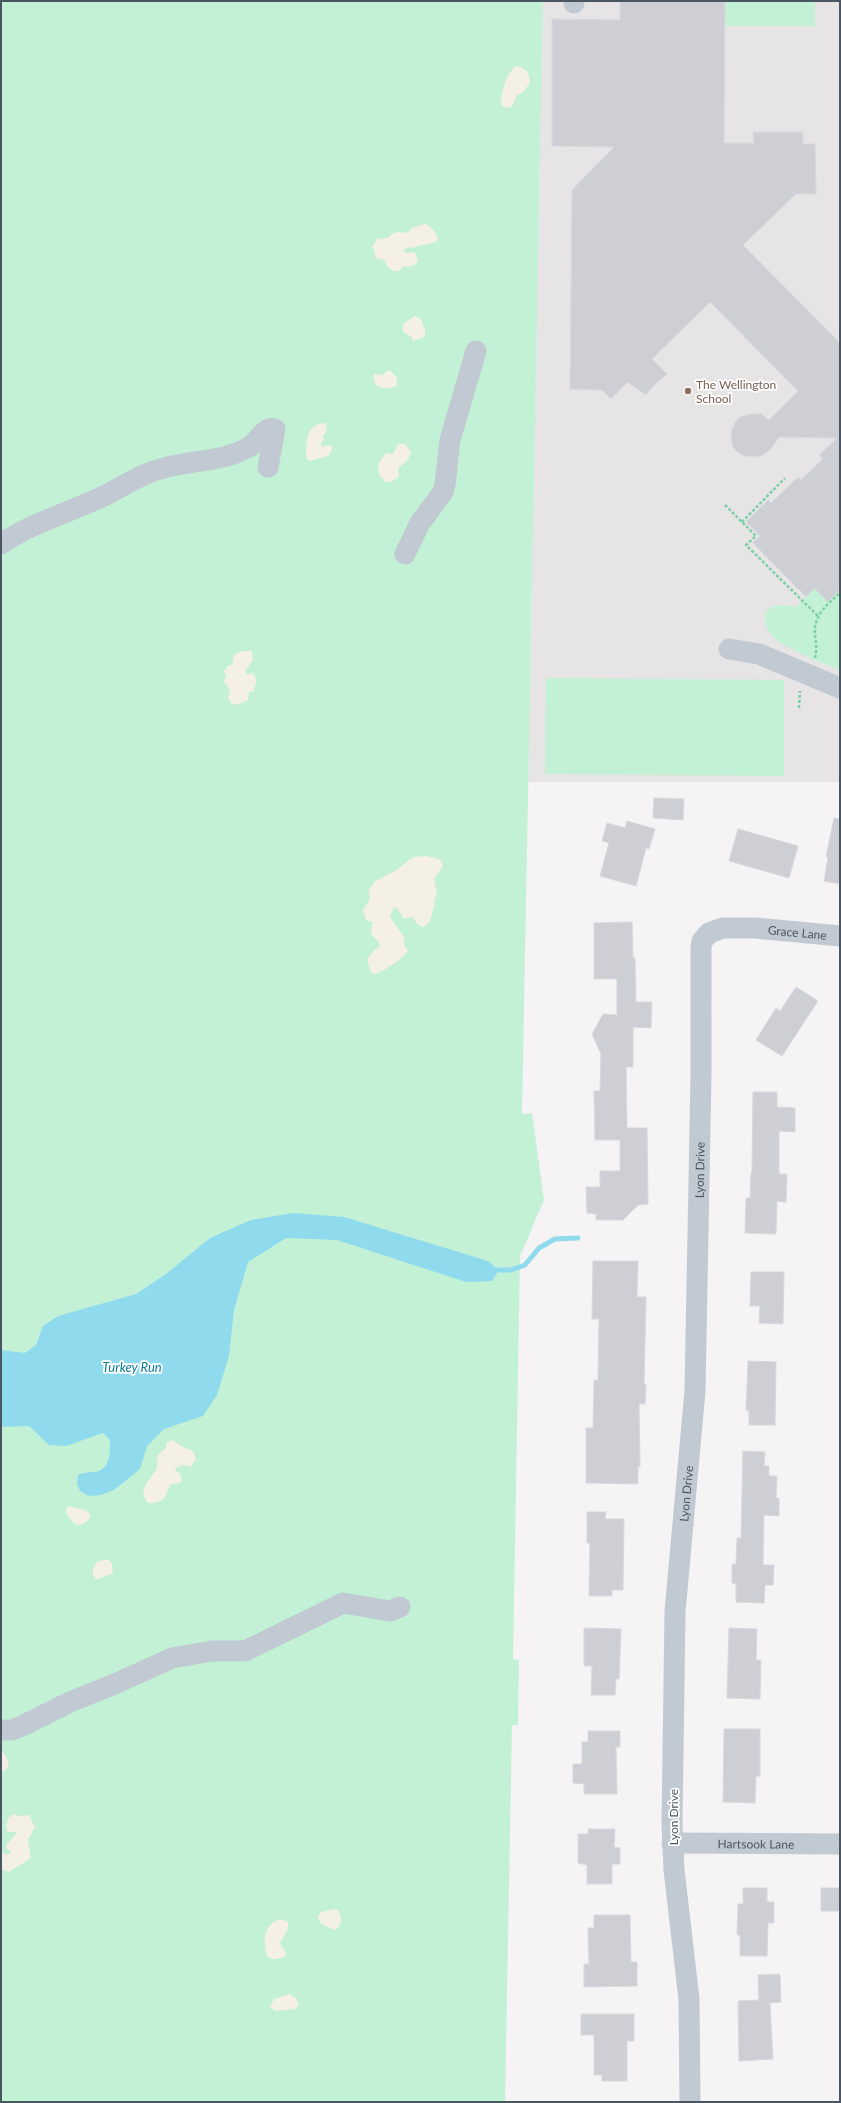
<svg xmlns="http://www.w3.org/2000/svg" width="841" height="2103" font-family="Lato,sans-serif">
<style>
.education{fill:#e6e4e5}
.green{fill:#c3f1d5}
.sand{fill:#f5f0e5}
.water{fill:#90daee}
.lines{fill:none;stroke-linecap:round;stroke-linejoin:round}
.stream{stroke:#90daee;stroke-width:5}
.building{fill:#cdcfd5;stroke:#d7d9de}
.path{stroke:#7ad0a6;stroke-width:2.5;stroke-dasharray:3 2;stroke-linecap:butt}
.minor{stroke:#c1cad2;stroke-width:21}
.education-dot{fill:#8d6e63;stroke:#fff;stroke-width:1.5}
.labels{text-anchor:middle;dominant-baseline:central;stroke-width:3.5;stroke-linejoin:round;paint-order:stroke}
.education-label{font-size:12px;fill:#785e54;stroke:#fff;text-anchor:start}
.street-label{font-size:12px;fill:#4a5661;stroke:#fff}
.water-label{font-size:13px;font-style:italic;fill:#0c7c9b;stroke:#fff}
</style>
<rect width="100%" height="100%" fill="#f5f3f3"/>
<polygon class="education" points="543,1 840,1 840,782 528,782"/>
<g class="green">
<polygon points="1,1 543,1 522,1114 532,1113 544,1200 520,1256 513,1659 519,1660 518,1725 512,1725 505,2102 1,2102"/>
<rect x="725" y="1" width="90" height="25"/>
<path d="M814,588L840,590V670C822,663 787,649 773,637C767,631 764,622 765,614C771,602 785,605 796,607Z"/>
<polygon points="546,678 784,680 784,776 545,774"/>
</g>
<g class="sand">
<path d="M515,66L521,67L528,72L530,83L523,92L517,95L512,107L505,108L501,104C501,92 506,76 515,66Z"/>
<path d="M425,224C430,225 438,234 438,240C428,247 422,243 413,248L409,247L404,250L405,253L413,252L416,254L418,262C412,267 410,267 403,266L401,270C393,273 386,268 385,260L375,258V252L372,247L377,239L388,238L393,233L398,232L407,233L412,228Z"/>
<polygon points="415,316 421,319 423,326 425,328 425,337 412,341 412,337 403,332 403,324"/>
<path d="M387,371H391L397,378V385C391,390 379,390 375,383C374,381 374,378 373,376L375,374L382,375Z"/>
<path d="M323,423L326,424L327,431L323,436L324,441L321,442V447L331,445L332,450L328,456L309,461L306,458C307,441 304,427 323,423Z"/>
<path d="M398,444H405L411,452C408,462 406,461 398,468L399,477L391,482H386L379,475L378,464L386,453L393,454Z"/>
<polygon points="243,651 252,651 253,660 245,671 247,675 252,673 257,679 254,691 249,692 248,700 236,705 231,703 228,698 230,690 224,682 226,676 224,671 229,665 232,665 234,655"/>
<path d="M427,856L441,860L443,866L434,879L437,895L434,899V906L430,922L423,927L418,925L412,917L404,919L397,908L394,907L390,917L404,937V945L408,950C404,959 384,971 374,974L370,971L367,959L375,949L379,947L380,944C373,933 368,938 373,922L366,920L363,910L370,899L369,890L375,881L395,871L413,857Z"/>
<path d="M173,1440L181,1446L193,1451L196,1459L191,1467L183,1465L175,1468L176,1472L180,1473L182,1482L170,1485L164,1499L156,1503H148C137,1490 149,1481 156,1470C159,1464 156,1460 158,1455L166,1448V1443Z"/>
<polygon points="68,1506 86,1510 90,1514 90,1518 83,1524 76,1525 67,1515 66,1510"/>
<polygon points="108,1559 112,1564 113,1573 99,1579 96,1579 93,1575 93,1569 97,1562"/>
<polygon points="1,1750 6,1756 9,1767 1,1773"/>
<polygon points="14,1814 18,1816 29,1815 35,1827 28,1840 31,1858 9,1872 3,1870 1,1865 1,1852 8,1855 11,1852 7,1849 6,1845 17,1833 16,1832 8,1832 6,1827 8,1818"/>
<path d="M335,1909L338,1910C343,1917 342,1925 335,1930L321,1924L318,1917L321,1912Z"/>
<path d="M279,1919L287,1921C291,1931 283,1935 280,1943L287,1954C282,1959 273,1961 267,1956C263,1939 263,1927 279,1919Z"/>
<polygon points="289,1994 295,1997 299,2003 296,2009 275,2011 270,2007 274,1999"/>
</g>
<path class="water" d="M293,1213L344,1217L488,1261L499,1270L492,1281L466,1282L337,1240L286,1238L248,1262L234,1310L229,1356L217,1395L203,1416L164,1429L147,1446L140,1469L114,1490L101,1495L89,1496L80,1491L77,1484L78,1475C87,1471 94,1473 99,1471C111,1466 110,1450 110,1440L103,1433L66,1446L49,1445L29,1426L1,1427V1350L25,1353L36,1345L43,1326L58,1316L136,1294L166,1274L210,1238L251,1220Z"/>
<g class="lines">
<polyline class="stream" points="499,1270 511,1270 525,1265 539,1248 555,1239 578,1238"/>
</g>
<g class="building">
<polygon points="620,1 725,1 724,143 754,143 753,132 803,132 803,144 815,144 816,194 796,194 743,245 840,343 840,590 828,602 814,588 806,597 753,543 760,536 746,522 768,500 771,503 798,477 801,480 823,459 819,455 837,438 779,437 769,451 763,455 754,457 745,456 736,451 732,444 731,432 735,423 740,417 751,414 761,414 769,420 798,391 710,302 652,359 667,374 652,387 646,395 628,382 611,399 602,390 570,389 572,190 614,147 552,146 552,19 620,20"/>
<polygon points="654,798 684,799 683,820 653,818"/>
<polygon points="834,818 840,819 840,884 824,881 828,857 826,857"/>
<polygon points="627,821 655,829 649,849 646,848 636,886 600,876 609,843 602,841 607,823 625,828"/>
<polygon points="738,829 798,846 789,878 729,861"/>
<polygon points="632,922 633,958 635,958 636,1002 652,1002 651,1028 633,1027 633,1067 626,1067 627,1128 647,1128 648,1204 638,1205 623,1220 596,1220 596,1214 587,1213 586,1187 600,1187 600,1171 620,1171 620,1140 595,1140 594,1091 600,1091 601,1054 592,1034 603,1014 617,1015 617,979 594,979 594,923"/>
<polygon points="796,987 818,1001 782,1056 756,1040 776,1008 780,1011"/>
<polygon points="753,1092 777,1092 777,1107 795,1108 795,1132 779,1131 779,1174 787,1174 786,1202 777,1201 776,1234 745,1233 746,1198 750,1198 751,1173 752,1173"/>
<polygon points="593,1261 638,1261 637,1297 646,1297 644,1384 646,1384 645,1404 639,1404 640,1467 638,1466 638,1484 586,1483 586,1428 593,1428 594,1380 598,1380 599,1319 592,1319"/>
<polygon points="751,1272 784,1272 783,1324 759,1323 760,1306 750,1306"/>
<polygon points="748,1361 776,1362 775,1425 749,1425 749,1411 746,1410"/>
<polygon points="743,1451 765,1452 764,1466 769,1466 769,1476 777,1476 776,1498 779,1498 779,1516 764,1515 763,1565 774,1565 773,1585 765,1585 764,1603 736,1602 736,1584 732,1583 732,1564 736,1564 737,1538 741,1538"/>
<polygon points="587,1512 606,1512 605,1519 624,1519 623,1590 612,1590 612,1596 589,1596 590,1543 587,1543"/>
<polygon points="584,1628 621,1629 619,1679 616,1679 615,1695 591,1695 592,1666 584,1666"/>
<polygon points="729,1628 757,1629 756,1660 761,1660 760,1699 727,1698"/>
<polygon points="724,1729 760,1729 760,1776 756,1776 755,1803 723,1802"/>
<polygon points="588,1731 620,1731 620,1747 616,1747 617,1794 584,1794 584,1784 573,1783 573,1764 582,1764 582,1742 588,1742"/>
<polygon points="588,1829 615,1829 614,1847 620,1848 620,1864 612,1864 612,1884 587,1884 587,1865 578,1863 578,1834 588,1834"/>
<polygon points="743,1888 767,1888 767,1902 774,1902 774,1923 768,1923 767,1956 740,1956 740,1935 737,1935 738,1904 743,1904"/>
<rect x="821" y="1888" width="19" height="23"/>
<polygon points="594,1915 630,1915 631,1962 637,1962 637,1986 584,1987 584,1964 589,1964 588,1928 594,1928"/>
<polygon points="780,1974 781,2002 770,2003 773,2059 739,2061 738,2001 759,2000 758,1975"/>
<polygon points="581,2014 634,2014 634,2041 627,2041 627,2081 602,2081 602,2075 594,2075 594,2035 581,2035"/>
</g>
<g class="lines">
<g class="path">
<polyline points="725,505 756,536 746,545 818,616"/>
<polyline points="742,522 785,478"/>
<path d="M815,658C817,650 816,644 815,635C813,615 827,605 840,593"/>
<polyline points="799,708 800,691"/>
</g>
<g class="minor">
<polyline points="574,3 574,1"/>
<path d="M1,544C33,522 71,512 106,495C125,485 143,473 164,468C184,462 206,462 227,456C235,454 242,451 249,447C258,442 264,426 275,429L268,467"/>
<polyline points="405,554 420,523 443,492 445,485 450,440 476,351"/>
<polyline points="729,649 759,654 840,688"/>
<polyline points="1,1730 12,1730 22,1726 70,1702 117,1683 172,1658 212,1651 245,1651 343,1603 390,1611 400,1607"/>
<path id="s1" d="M672,1843L840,1844"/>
<path id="s2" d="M690,2102L689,1999L674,1870L672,1823L675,1612L695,1391L701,1074V948L702,941L709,933L723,928H755L840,936"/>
</g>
</g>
<circle class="education-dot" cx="688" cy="391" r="4"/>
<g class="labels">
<g class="education-label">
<text x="696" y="384">The Wellington<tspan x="696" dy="14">School</tspan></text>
</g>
<g class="street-label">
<text stroke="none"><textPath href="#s2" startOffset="1263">Grace Lane</textPath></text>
<text stroke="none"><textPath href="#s2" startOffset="934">Lyon Drive</textPath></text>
<text stroke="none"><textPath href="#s2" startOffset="610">Lyon Drive</textPath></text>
<text transform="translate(673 1817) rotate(-90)">Lyon Drive</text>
<text stroke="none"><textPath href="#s1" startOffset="84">Hartsook Lane</textPath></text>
</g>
<g class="water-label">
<text x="132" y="1367">Turkey Run</text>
</g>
</g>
<rect width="841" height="2103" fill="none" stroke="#4a5661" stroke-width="4"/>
</svg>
